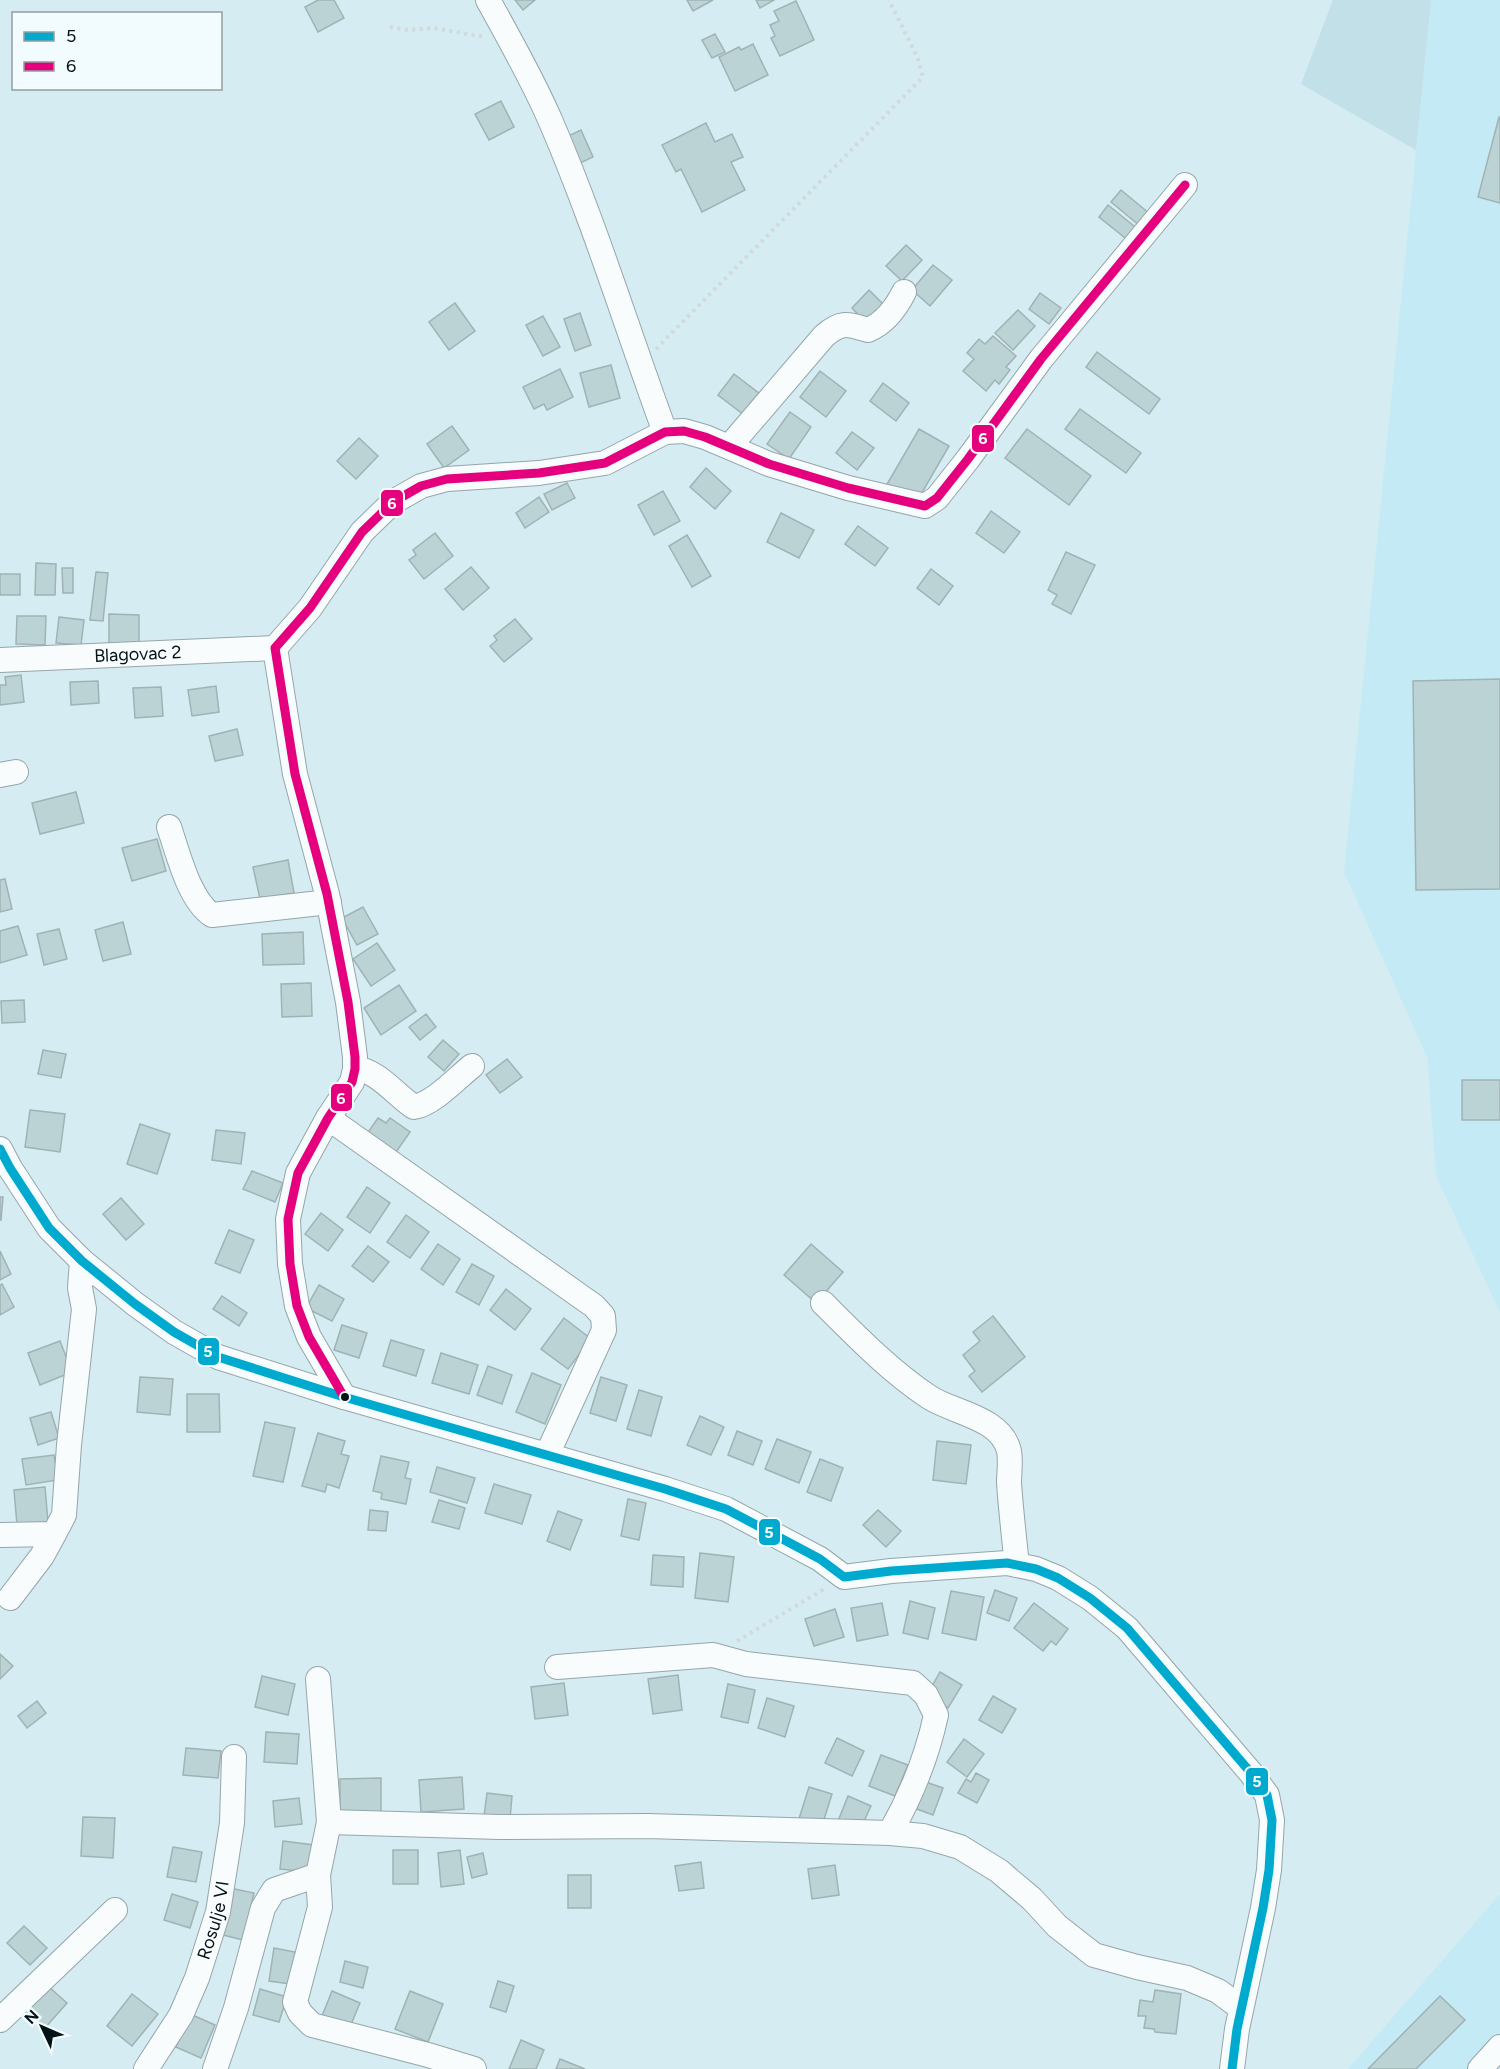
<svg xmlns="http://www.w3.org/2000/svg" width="1500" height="2069" font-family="Figtree,sans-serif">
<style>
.built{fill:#c4ebf5}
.green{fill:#c1e0e8}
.building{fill:#bcd3d5;stroke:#a0b2b4;stroke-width:1.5}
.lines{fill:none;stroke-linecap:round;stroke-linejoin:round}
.minor-casing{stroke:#94a6aa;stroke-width:26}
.path{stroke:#d2d9db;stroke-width:4;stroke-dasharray:3 4.5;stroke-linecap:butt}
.minor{stroke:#f9fcfd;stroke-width:24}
.bus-1-casing{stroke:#f2fbfd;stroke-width:14}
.bus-2-casing{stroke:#f2fbfd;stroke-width:14}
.bus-1{stroke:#00a9ce;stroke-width:9}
.bus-2{stroke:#e5007d;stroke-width:9}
.bus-dot{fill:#031215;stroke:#f2fbfd;stroke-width:2}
.labels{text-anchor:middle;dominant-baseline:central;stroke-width:4.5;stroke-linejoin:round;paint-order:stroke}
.street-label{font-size:18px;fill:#031215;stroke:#f2fbfd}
.line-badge{stroke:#f2fbfd;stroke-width:2}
.badge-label{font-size:16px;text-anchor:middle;font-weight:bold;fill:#fff}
</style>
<rect width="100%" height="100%" fill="#d5ecf2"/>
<g class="built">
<polygon points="1431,0 1500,0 1500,1312 1436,1176 1427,1057 1344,872"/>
<polygon points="1500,1894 1500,2069 1348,2069"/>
</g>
<polygon class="green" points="1333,0 1431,0 1416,150 1301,84"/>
<g class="building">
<polygon points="318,0 334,0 344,18 318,32 305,7"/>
<polygon points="515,0 535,0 523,10"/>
<polygon points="687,0 713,0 693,11"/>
<polygon points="756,0 774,0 760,8"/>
<polygon points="796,1 814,40 780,56 771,38 775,36 770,25 779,21 774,11"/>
<polygon points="715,34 725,52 712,58 702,40"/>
<polygon points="753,44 768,75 735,91 719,57 739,47 741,50"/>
<polygon points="501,101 514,127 489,140 475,114"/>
<polygon points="1499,117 1500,117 1500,203 1478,197"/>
<polygon points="706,123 715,142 732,134 743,157 731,162 745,190 702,212 681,169 676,172 662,145"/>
<polygon points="581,130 593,157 578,164 566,137"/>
<polygon points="1121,190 1150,214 1140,226 1111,202"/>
<polygon points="1108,205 1139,230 1129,241 1099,217"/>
<polygon points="906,245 922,260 902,281 886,266"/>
<polygon points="933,265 952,280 930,306 912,290"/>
<polygon points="869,290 885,306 867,324 852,308"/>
<polygon points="1040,293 1061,308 1049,324 1029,309"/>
<polygon points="455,303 475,331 449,350 429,322"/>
<polygon points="1018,310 1035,326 1013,350 995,333"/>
<polygon points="580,313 591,345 575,351 564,319"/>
<polygon points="543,316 560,347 543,356 526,325"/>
<polygon points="993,336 1016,356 1006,367 1010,370 999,384 995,380 986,391 963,371 974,359 967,353 979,339 985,344"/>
<polygon points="1097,352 1160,399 1149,414 1086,367"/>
<polygon points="611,365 620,398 589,407 580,373"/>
<polygon points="560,369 573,397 547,410 544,404 534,409 523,387"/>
<polygon points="820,371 846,391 826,417 800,397"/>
<polygon points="734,374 760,394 744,415 718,395"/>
<polygon points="883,383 909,403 896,421 870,401"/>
<polygon points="1080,409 1141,453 1126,473 1065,429"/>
<polygon points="790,412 811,427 789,459 767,444"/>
<polygon points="452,426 469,450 444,468 427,444"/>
<polygon points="919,429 949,446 916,503 886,486"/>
<polygon points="1027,429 1091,476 1069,505 1005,458"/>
<polygon points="852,432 874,448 857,470 836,453"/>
<polygon points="359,438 378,456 356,479 337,461"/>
<polygon points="706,468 731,491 715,509 690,487"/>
<polygon points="567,483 575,498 552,510 544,494"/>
<polygon points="663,491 680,521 654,535 638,505"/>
<polygon points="539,497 549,512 525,528 516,513"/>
<polygon points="991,511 1020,532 1004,553 976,533"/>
<polygon points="781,513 814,530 799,558 767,542"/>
<polygon points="858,526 888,548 875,566 845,544"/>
<polygon points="435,533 453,556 424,579 409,560 416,555 413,550"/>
<polygon points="687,535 711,576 692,587 669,546"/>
<polygon points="1066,552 1095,565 1071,614 1052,604 1057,595 1048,590"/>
<polygon points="36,563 56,564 55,595 35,595"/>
<polygon points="471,567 489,588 463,610 445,589"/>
<polygon points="62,568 73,568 73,593 63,593"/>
<polygon points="931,569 953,586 939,605 917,588"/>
<polygon points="96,572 108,573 103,621 90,620"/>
<rect x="0" y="574" width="20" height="21"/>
<polygon points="109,614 139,615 139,647 109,646"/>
<polygon points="17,616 46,616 45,645 16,644"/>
<polygon points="59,617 84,620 81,645 56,643"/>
<polygon points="515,619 532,639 504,662 490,646 497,640 494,636"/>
<polygon points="21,675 24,702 0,705 0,685 6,685 5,677"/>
<polygon points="1500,679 1500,889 1416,890 1413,681"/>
<polygon points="98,681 99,703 71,705 70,682"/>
<polygon points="216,686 219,712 192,716 188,690"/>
<polygon points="161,687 163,716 135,718 133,688"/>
<polygon points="237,729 243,755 215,761 209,736"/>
<polygon points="76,792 84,823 40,834 32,803"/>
<polygon points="157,839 166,871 132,881 122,848"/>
<polygon points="288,860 294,893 260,899 253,867"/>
<polygon points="5,879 12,909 0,912 0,880"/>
<polygon points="363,907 378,934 357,945 342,918"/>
<polygon points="123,922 131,954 103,961 95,930"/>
<polygon points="18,926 27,955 0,963 0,931"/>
<polygon points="59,929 67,959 44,965 37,934"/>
<polygon points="303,932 304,964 263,965 262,934"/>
<polygon points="377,943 395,970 371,986 353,959"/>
<polygon points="311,983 312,1016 282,1017 281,984"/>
<polygon points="399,985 416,1011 381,1035 364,1008"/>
<polygon points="24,1000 25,1022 2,1023 1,1001"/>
<polygon points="426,1014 436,1027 420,1040 409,1027"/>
<polygon points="443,1040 459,1054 444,1071 428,1057"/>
<polygon points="43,1050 66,1054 61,1078 38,1074"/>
<polygon points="507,1059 522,1077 500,1093 486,1075"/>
<rect x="1462" y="1080" width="38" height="40"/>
<polygon points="30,1110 65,1114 60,1152 25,1147"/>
<polygon points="378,1118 386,1123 390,1118 410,1132 392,1158 364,1138"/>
<polygon points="140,1124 170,1134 157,1174 127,1164"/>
<polygon points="216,1130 245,1133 241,1164 212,1160"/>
<polygon points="252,1171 283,1183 275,1202 243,1189"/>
<polygon points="367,1187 390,1203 370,1233 347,1217"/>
<polygon points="0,1197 3,1197 1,1220 0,1220"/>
<polygon points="121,1198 144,1224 126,1240 103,1214"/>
<polygon points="321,1213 343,1230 328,1251 305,1234"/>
<polygon points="406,1215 429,1232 410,1258 387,1242"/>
<polygon points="229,1230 254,1240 240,1273 215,1263"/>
<polygon points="438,1244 460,1259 443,1285 421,1269"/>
<polygon points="811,1244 843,1272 816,1303 784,1275"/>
<polygon points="368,1246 389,1262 373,1282 352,1266"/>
<polygon points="0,1251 11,1274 0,1280"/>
<polygon points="472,1264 494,1276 479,1305 456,1292"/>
<polygon points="2,1284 14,1307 0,1315 0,1285"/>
<polygon points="319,1285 344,1299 332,1321 306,1308"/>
<polygon points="506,1289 531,1309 515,1330 490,1310"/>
<polygon points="222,1296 247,1313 239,1326 213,1309"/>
<polygon points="993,1316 1025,1357 982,1392 969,1376 975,1371 963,1355 980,1341 973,1332"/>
<polygon points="564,1318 591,1339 568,1369 541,1349"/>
<polygon points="342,1325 367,1333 359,1358 334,1350"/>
<polygon points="391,1340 424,1350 416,1376 383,1366"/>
<polygon points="60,1341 72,1372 40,1385 28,1353"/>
<polygon points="441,1353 478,1365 469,1394 432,1383"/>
<polygon points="488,1366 512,1375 502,1404 477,1395"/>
<polygon points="532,1373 561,1385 545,1424 516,1412"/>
<polygon points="140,1377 173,1379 170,1415 137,1412"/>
<polygon points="601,1377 627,1385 616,1421 590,1413"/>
<polygon points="639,1390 662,1397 651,1436 627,1429"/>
<polygon points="187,1394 219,1394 220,1432 187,1432"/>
<polygon points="51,1412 59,1438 38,1445 30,1418"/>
<polygon points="700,1416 724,1427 711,1455 687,1445"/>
<polygon points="265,1422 295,1428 283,1482 253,1476"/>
<polygon points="737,1431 762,1441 753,1465 728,1455"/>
<polygon points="318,1433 345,1441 341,1454 349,1456 339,1488 327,1484 325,1492 302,1486"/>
<polygon points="777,1439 811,1452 799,1483 765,1469"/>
<polygon points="937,1441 971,1445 966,1484 933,1480"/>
<polygon points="54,1455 58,1480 26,1485 22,1459"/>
<polygon points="381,1456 409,1462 405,1478 411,1479 406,1504 381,1499 382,1493 373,1491"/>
<polygon points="820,1459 843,1468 831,1501 807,1492"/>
<polygon points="437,1467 475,1478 467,1503 430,1492"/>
<polygon points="494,1484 531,1495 522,1524 485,1513"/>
<polygon points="45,1487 48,1522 17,1525 14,1490"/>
<polygon points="628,1499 646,1503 639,1540 621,1536"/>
<polygon points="439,1500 465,1508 459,1529 432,1522"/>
<polygon points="370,1510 388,1512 386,1531 368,1530"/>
<polygon points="878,1510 901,1531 886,1547 863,1525"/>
<polygon points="558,1511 582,1520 570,1550 547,1541"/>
<polygon points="700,1553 734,1557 728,1602 695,1598"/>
<polygon points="653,1555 684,1557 683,1587 651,1585"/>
<polygon points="995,1590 1017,1598 1009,1621 987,1613"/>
<polygon points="951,1591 984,1597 976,1640 942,1633"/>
<polygon points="910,1601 935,1608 928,1639 903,1633"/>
<polygon points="882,1603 888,1635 857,1641 851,1608"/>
<polygon points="1034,1603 1068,1629 1056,1645 1051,1641 1043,1651 1014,1628"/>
<polygon points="835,1609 844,1637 814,1646 805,1619"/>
<polygon points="0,1654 13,1666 0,1679"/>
<polygon points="940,1672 962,1685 948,1708 927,1695"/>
<polygon points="678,1675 682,1710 653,1714 648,1679"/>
<polygon points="262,1676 295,1684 288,1715 255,1707"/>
<polygon points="564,1683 568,1715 535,1719 531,1687"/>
<polygon points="728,1684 755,1690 748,1723 721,1717"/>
<polygon points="993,1696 1016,1709 1002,1733 979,1720"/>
<polygon points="767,1698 794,1706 785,1737 758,1728"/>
<polygon points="37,1701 46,1713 27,1728 18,1716"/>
<polygon points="266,1732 299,1734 297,1764 264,1762"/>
<polygon points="837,1738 864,1751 852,1776 825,1763"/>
<polygon points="964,1739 984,1754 967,1777 947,1762"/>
<polygon points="186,1748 221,1751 218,1778 183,1775"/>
<polygon points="881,1755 908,1765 895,1796 869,1786"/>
<polygon points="976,1773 989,1780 977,1803 958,1793 966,1779 971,1782"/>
<polygon points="462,1777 464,1809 421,1812 419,1780"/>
<polygon points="381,1778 381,1812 340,1813 340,1779"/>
<polygon points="923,1781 943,1788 933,1815 914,1808"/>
<polygon points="809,1787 832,1794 821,1829 798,1822"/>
<polygon points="487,1793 512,1796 510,1819 484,1816"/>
<polygon points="848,1796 871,1806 860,1830 838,1821"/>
<polygon points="299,1798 302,1824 275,1827 273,1801"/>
<polygon points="83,1817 115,1818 113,1858 81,1856"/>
<polygon points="283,1841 314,1845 310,1872 280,1869"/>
<polygon points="173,1847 202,1852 196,1882 167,1877"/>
<rect x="393" y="1850" width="25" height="34"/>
<polygon points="460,1850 464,1884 441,1887 438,1853"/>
<polygon points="483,1853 487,1874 472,1878 467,1857"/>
<polygon points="701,1862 704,1888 679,1891 675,1866"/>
<polygon points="835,1865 839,1895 812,1899 808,1869"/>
<rect x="568" y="1875" width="23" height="33"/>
<polygon points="230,1888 254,1893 243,1940 219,1934"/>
<polygon points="172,1894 198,1902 190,1928 164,1920"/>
<polygon points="24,1926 47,1948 30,1965 7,1943"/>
<polygon points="274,1948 295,1952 290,1984 269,1981"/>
<polygon points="345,1961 368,1967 363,1988 340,1982"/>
<polygon points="498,1981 514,1986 506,2012 490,2007"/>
<polygon points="49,1987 67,2003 45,2028 27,2012"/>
<polygon points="260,1989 287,1997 279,2022 253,2015"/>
<polygon points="1155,1990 1181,1994 1176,2034 1155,2032 1154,2029 1144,2028 1146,2016 1138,2016 1140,2000 1153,2002"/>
<polygon points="332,1991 360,2003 350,2027 322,2016"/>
<polygon points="410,1991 443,2004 428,2042 395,2029"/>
<polygon points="132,1994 158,2014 132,2046 107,2026"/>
<polygon points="1440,1996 1465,2020 1416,2069 1368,2069"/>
<polygon points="190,2014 215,2025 201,2058 176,2047"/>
<polygon points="521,2040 544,2050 536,2069 509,2069"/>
<polygon points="560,2059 585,2069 556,2069"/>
</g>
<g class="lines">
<defs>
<g id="minor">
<path d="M488,0C510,40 533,80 551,122C595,224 627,329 665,432"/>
<path d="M729,447L824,336C841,321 847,324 868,330C885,323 896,308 904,292"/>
<path id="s1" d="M0,660L275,648"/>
<polyline points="0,775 16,772"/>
<path d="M169,827C178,853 189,900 212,915L329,902"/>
<path d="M355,1069C375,1068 397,1096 414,1107C433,1104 457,1078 472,1066"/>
<polyline points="328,1118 594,1306 603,1316 604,1330 547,1455"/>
<polyline points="0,1149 10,1168 49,1228 82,1261 135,1304 174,1332 218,1357 344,1397 665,1489 726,1509 820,1559 844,1577 891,1571 1007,1563 1036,1569 1058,1578 1090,1598 1127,1628 1251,1773 1267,1795 1272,1820 1269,1870 1263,1908 1237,2029 1232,2069"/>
<path d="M823,1303C856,1336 890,1371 929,1397C953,1413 1001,1417 1009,1451C1011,1461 1009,1473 1009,1483C1011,1511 1014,1538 1017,1565"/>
<polyline points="344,1397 309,1337 297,1306 290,1264 288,1219 298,1173 328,1118 352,1082 355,1069 355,1057 348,1002 327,894 295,774 275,648 310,608 362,532 393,502 421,486 447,479 539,473 605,463 665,432 684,431 705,437 769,464 848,488 925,506 937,498 968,459 1041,359 1185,185"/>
<polyline points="0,1535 54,1534 64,1515 69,1445 84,1309 80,1288 82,1261"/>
<polyline points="10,1598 42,1556 54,1534"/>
<path d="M557,1667L713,1655L746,1664L913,1683L926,1695L936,1715C927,1757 911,1796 890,1833"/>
<polyline points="329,1822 500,1827 647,1826 890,1833 923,1836 960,1847 999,1871 1032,1899 1057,1926 1094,1955 1137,1967 1187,1978 1218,1991 1241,2008"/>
<polyline points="318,1875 320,1907 295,2002 300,2013 312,2025 428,2055 474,2069"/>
<polyline points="0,2020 115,1910"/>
<path id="s2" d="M146,2069L181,2015L197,1978L218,1912L232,1823L234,1757"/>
<polyline points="215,2069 236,2008 263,1908 274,1890 318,1875 329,1822 318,1679"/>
<polyline points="1480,2069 1500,2047"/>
</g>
</defs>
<use href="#minor" class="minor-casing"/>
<g class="path">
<polyline points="390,27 408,30 434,28 484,37"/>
<polyline points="656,349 923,77 918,59 889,0"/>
<polyline points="737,1641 826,1588"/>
</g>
<use href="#minor" class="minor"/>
<defs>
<polyline id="bus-1" points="0,1149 10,1168 49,1228 82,1261 135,1304 174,1332 218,1357 344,1397 665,1489 726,1509 820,1559 844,1577 891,1571 1007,1563 1036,1569 1058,1578 1090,1598 1127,1628 1251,1773 1267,1795 1272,1820 1269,1870 1263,1908 1237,2029 1232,2069"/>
<polyline id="bus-2" points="344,1397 309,1337 297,1306 290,1264 288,1219 298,1173 328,1118 352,1082 355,1069 355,1057 348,1002 327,894 295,774 275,648 310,608 362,532 393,502 421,486 447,479 539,473 605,463 665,432 684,431 705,437 769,464 848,488 925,506 937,498 968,459 1041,359 1185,185"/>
</defs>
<use href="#bus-1" class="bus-1-casing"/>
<use href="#bus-2" class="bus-2-casing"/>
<use href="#bus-1" class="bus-1"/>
<use href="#bus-2" class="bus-2"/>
</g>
<circle class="bus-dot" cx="345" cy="1397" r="5"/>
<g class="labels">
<g class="street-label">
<text stroke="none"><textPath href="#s1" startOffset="138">Blagovac 2</textPath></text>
<text stroke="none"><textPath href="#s2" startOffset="165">Rosulje VI</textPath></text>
</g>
</g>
<g class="line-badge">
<rect x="971" y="424" width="24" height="29" rx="6" fill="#e5007d"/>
<rect x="380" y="489" width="24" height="28" rx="6" fill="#e5007d"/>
<rect x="330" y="1083" width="23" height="29" rx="6" fill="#e5007d"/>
<rect x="197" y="1337" width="23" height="29" rx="6" fill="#00a9ce"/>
<rect x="758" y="1518" width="23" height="28" rx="6" fill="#00a9ce"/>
<rect x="1245" y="1767" width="24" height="29" rx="6" fill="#00a9ce"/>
</g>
<g class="badge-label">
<text x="983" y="444">6</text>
<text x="392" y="509">6</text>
<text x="341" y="1104">6</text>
<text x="208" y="1357">5</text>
<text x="769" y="1538">5</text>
<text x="1257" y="1787">5</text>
</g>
<rect x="12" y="12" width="210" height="78" fill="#f2fbfd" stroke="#929ea0" stroke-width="1.5"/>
<rect x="24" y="32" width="30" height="9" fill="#00a9ce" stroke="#929ea0" stroke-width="1.5"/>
<text x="66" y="42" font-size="18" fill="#031215">5</text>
<rect x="24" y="62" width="30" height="9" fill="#e5007d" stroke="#929ea0" stroke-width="1.5"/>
<text x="66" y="72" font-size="18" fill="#031215">6</text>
<g transform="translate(42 2027) rotate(314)" stroke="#f2fbfd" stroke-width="4.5" paint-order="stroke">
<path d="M0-4.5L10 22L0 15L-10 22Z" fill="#031215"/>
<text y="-9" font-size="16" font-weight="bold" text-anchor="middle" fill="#031215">N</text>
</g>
</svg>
